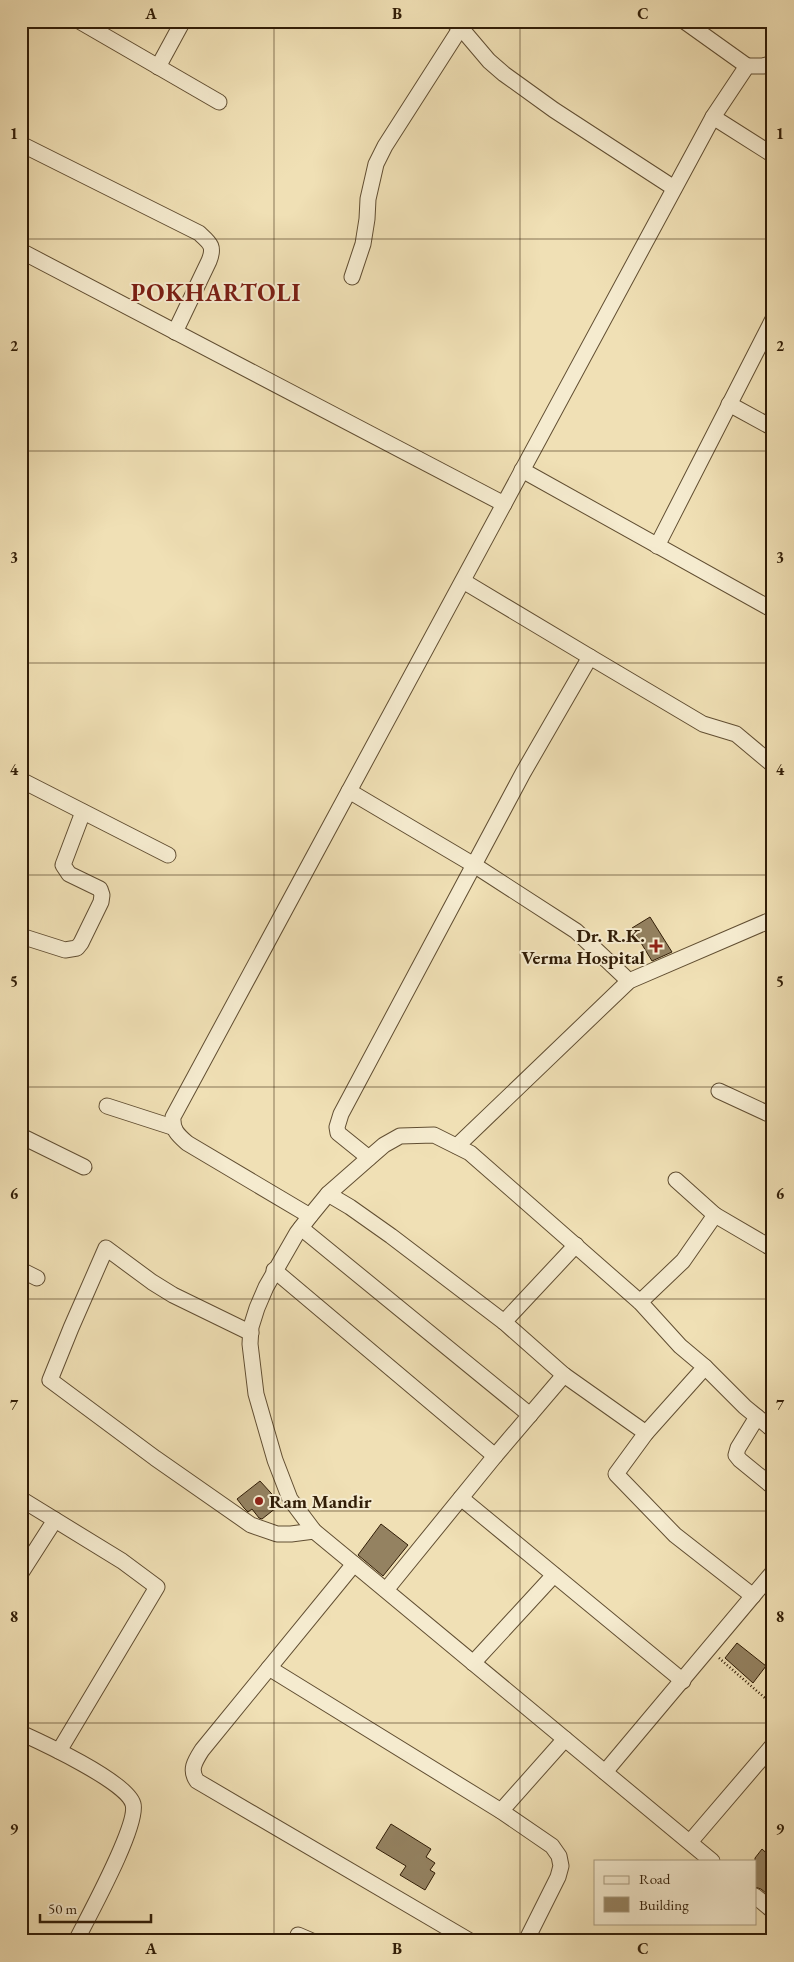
<svg xmlns="http://www.w3.org/2000/svg" width="794" height="1962" font-family="'EB Garamond',serif">
<style>
.building{fill:#948261;stroke:#311d07}
.lines{fill:none;stroke-linecap:round;stroke-linejoin:round}
.minor-casing{stroke:#614e32;stroke-width:17}
.path{stroke:#311d07;stroke-width:2.5;stroke-dasharray:1 2.5;stroke-linecap:butt}
.minor{stroke:#f5ebcf;stroke-width:15}
.grid{fill:none;stroke:#311d07;stroke-width:1;stroke-opacity:0.55}
.poi-dot{fill:#8f2418;stroke:#f5ebcf;stroke-width:2}
.labels{text-anchor:middle;dominant-baseline:central;stroke-width:4;stroke-linejoin:round;paint-order:stroke}
.poi-label{font-size:19px;font-weight:bold;fill:#311d07;stroke:#f5ebcf;text-anchor:end}
.district-label{font-size:24px;font-weight:bold;letter-spacing:1px;fill:#7a1f14;stroke:#f5ebcf}
.neatline{fill:none;stroke:#311d07;stroke-width:2}
.grid-label{font-size:16px;text-anchor:middle;font-weight:bold;fill:#311d07}
</style>
<rect width="100%" height="100%" fill="#f0e0b5"/>
<filter id="stains"><feTurbulence type="fractalNoise" baseFrequency=".004" numOctaves="4"/><feColorMatrix values="0 0 0 0 .2 0 0 0 0 .09 0 0 0 0 .02 0 0 0 .5 -.17"/></filter>
<radialGradient id="worn" r=".72"><stop offset=".6" stop-color="#630" stop-opacity="0"/><stop offset="1" stop-color="#630" stop-opacity=".3"/></radialGradient>
<g class="building">
<polygon points="650,917 672,952 652,961 632,928"/>
<polygon points="260,1481 281,1504 262,1519 259,1518 252,1509 248,1512 244,1508 237,1499"/>
<polygon points="381,1524 408,1545 383,1576 358,1555"/>
<polygon points="737,1643 766,1666 753,1683 725,1658"/>
<polygon points="391,1824 431,1849 426,1857 435,1863 430,1870 435,1873 425,1890 400,1875 406,1866 376,1848"/>
<polygon points="762,1849 773,1859 773,1899 761,1889 755,1887 755,1858"/>
</g>
<g class="lines">
<defs>
<g id="minor">
<polyline points="79,21 219,102"/>
<polyline points="452,21 461,28 489,61 504,74 554,110 674,188"/>
<polyline points="684,21 747,66"/>
<polyline points="158,67 183,21"/>
<polyline points="713,117 773,155"/>
<path d="M21,144L199,233C210,243 215,246 209,261L175,332"/>
<polyline points="21,251 504,504"/>
<polyline points="352,277 363,244 367,219 368,199 376,164 385,146 465,21"/>
<polyline points="729,404 773,428"/>
<polyline points="522,470 773,610"/>
<polyline points="657,546 773,319"/>
<polyline points="463,581 590,657"/>
<polyline points="21,780 168,855"/>
<polyline points="349,791 474,865 576,931 629,981"/>
<polyline points="21,936 65,950 77,948 81,943 101,902 102,895 100,889 69,874 63,865 83,812"/>
<polyline points="719,1091 773,1116"/>
<polyline points="107,1106 172,1127"/>
<polyline points="21,1136 84,1167"/>
<polyline points="457,1146 629,981 773,919"/>
<polyline points="369,1158 338,1133 337,1127 341,1114 523,773 590,657 703,724 736,734 773,765"/>
<polyline points="328,1194 350,1207 391,1236 504,1322 564,1375 646,1433"/>
<polyline points="715,1215 773,1249"/>
<path d="M310,1216L187,1143C178,1135 172,1130 173,1117L713,117L747,66H763L773,63"/>
<polyline points="301,1228 530,1415"/>
<polyline points="21,1270 37,1278"/>
<polyline points="274,1270 495,1456"/>
<polyline points="640,1302 683,1261 715,1215 676,1180"/>
<polyline points="504,1322 576,1245"/>
<polyline points="251,1333 173,1295 152,1282 106,1248 71,1328 50,1380 155,1458 251,1525 277,1534 291,1534 314,1531"/>
<polyline points="705,1367 745,1407 773,1430"/>
<polyline points="757,1417 738,1448 736,1455 740,1460 773,1487"/>
<polyline points="461,1498 683,1681"/>
<polyline points="21,1499 122,1561 157,1587 59,1751"/>
<polyline points="354,1564 314,1531 290,1499 275,1460 256,1394 250,1344 251,1327 257,1308 266,1287 297,1233 310,1216 328,1194 369,1158 384,1145 400,1136 434,1135 470,1153 640,1302 680,1346 705,1367 646,1433 616,1474 675,1535 753,1596"/>
<polyline points="21,1573 55,1520"/>
<polyline points="386,1590 495,1456 564,1375"/>
<polyline points="473,1663 554,1575"/>
<polyline points="269,1668 501,1811 552,1846 559,1856 561,1866 558,1877 526,1941"/>
<path d="M21,1733C43,1743 127,1782 133,1804C139,1825 88,1917 76,1941"/>
<polyline points="605,1772 773,1572"/>
<polyline points="501,1811 565,1739"/>
<polyline points="690,1842 773,1745"/>
<polyline points="755,1896 773,1911"/>
<polyline points="298,1935 312,1941"/>
<path d="M470,1941L197,1781C189,1770 195,1761 202,1750L354,1564L712,1861"/>
</g>
</defs>
<use href="#minor" class="minor-casing"/>
<polyline class="path" points="719,1658 773,1705"/>
<use href="#minor" class="minor"/>
</g>
<path class="grid" d="M274,21V1941M520,21V1941M21,239H773M21,451H773M21,663H773M21,875H773M21,1087H773M21,1299H773M21,1511H773M21,1723H773"/>
<g class="poi-dot">
<path d="M653.5 938.5h5v5h5v5h-5v5h-5v-5h-5v-5h5z"/>
<circle cx="259" cy="1501" r="5"/>
</g>
<g class="labels">
<g class="poi-label">
<text x="645" y="935">Dr. R.K.<tspan x="645" dy="22">Verma Hospital</tspan></text>
<text x="269" y="1501" text-anchor="start">Ram Mandir</text>
</g>
<g class="district-label">
<text x="216" y="292">POKHARTOLI</text>
</g>
</g>
<rect width="794" height="1962" fill="none" stroke="#f0e0b5" stroke-width="55"/>
<rect x="594" y="1860" width="162" height="65" fill="#f5ebcf" stroke="#a7997f"/>
<rect x="604" y="1876" width="25" height="8" fill="#f5ebcf" stroke="#a7997f"/>
<text x="639" y="1884" font-size="15" fill="#311d07">Road</text>
<rect x="604" y="1897" width="25" height="15" fill="#948261" stroke="#a7997f"/>
<text x="639" y="1910" font-size="15" fill="#311d07">Building</text>
<path d="M40 1914v8h111v-8" fill="none" stroke="#311d07" stroke-width="2.5"/>
<text x="48" y="1914" font-size="15" fill="#311d07" stroke="#f5ebcf" stroke-width="4" paint-order="stroke">50 m</text>
<rect x="28" y="28" width="738" height="1906" class="neatline"/>
<g class="grid-label">
<text x="151" y="19">A</text>
<text x="397" y="19">B</text>
<text x="643" y="19">C</text>
<text x="14" y="139">1</text>
<text x="780" y="139">1</text>
<text x="14" y="351">2</text>
<text x="780" y="351">2</text>
<text x="14" y="563">3</text>
<text x="780" y="563">3</text>
<text x="14" y="775">4</text>
<text x="780" y="775">4</text>
<text x="14" y="987">5</text>
<text x="780" y="987">5</text>
<text x="14" y="1199">6</text>
<text x="780" y="1199">6</text>
<text x="14" y="1410">7</text>
<text x="780" y="1410">7</text>
<text x="14" y="1622">8</text>
<text x="780" y="1622">8</text>
<text x="14" y="1834">9</text>
<text x="780" y="1834">9</text>
<text x="151" y="1954">A</text>
<text x="397" y="1954">B</text>
<text x="643" y="1954">C</text>
</g>
<rect width="100%" height="100%" filter="url(#stains)"/>
<rect width="100%" height="100%" fill="url(#worn)"/>
</svg>
